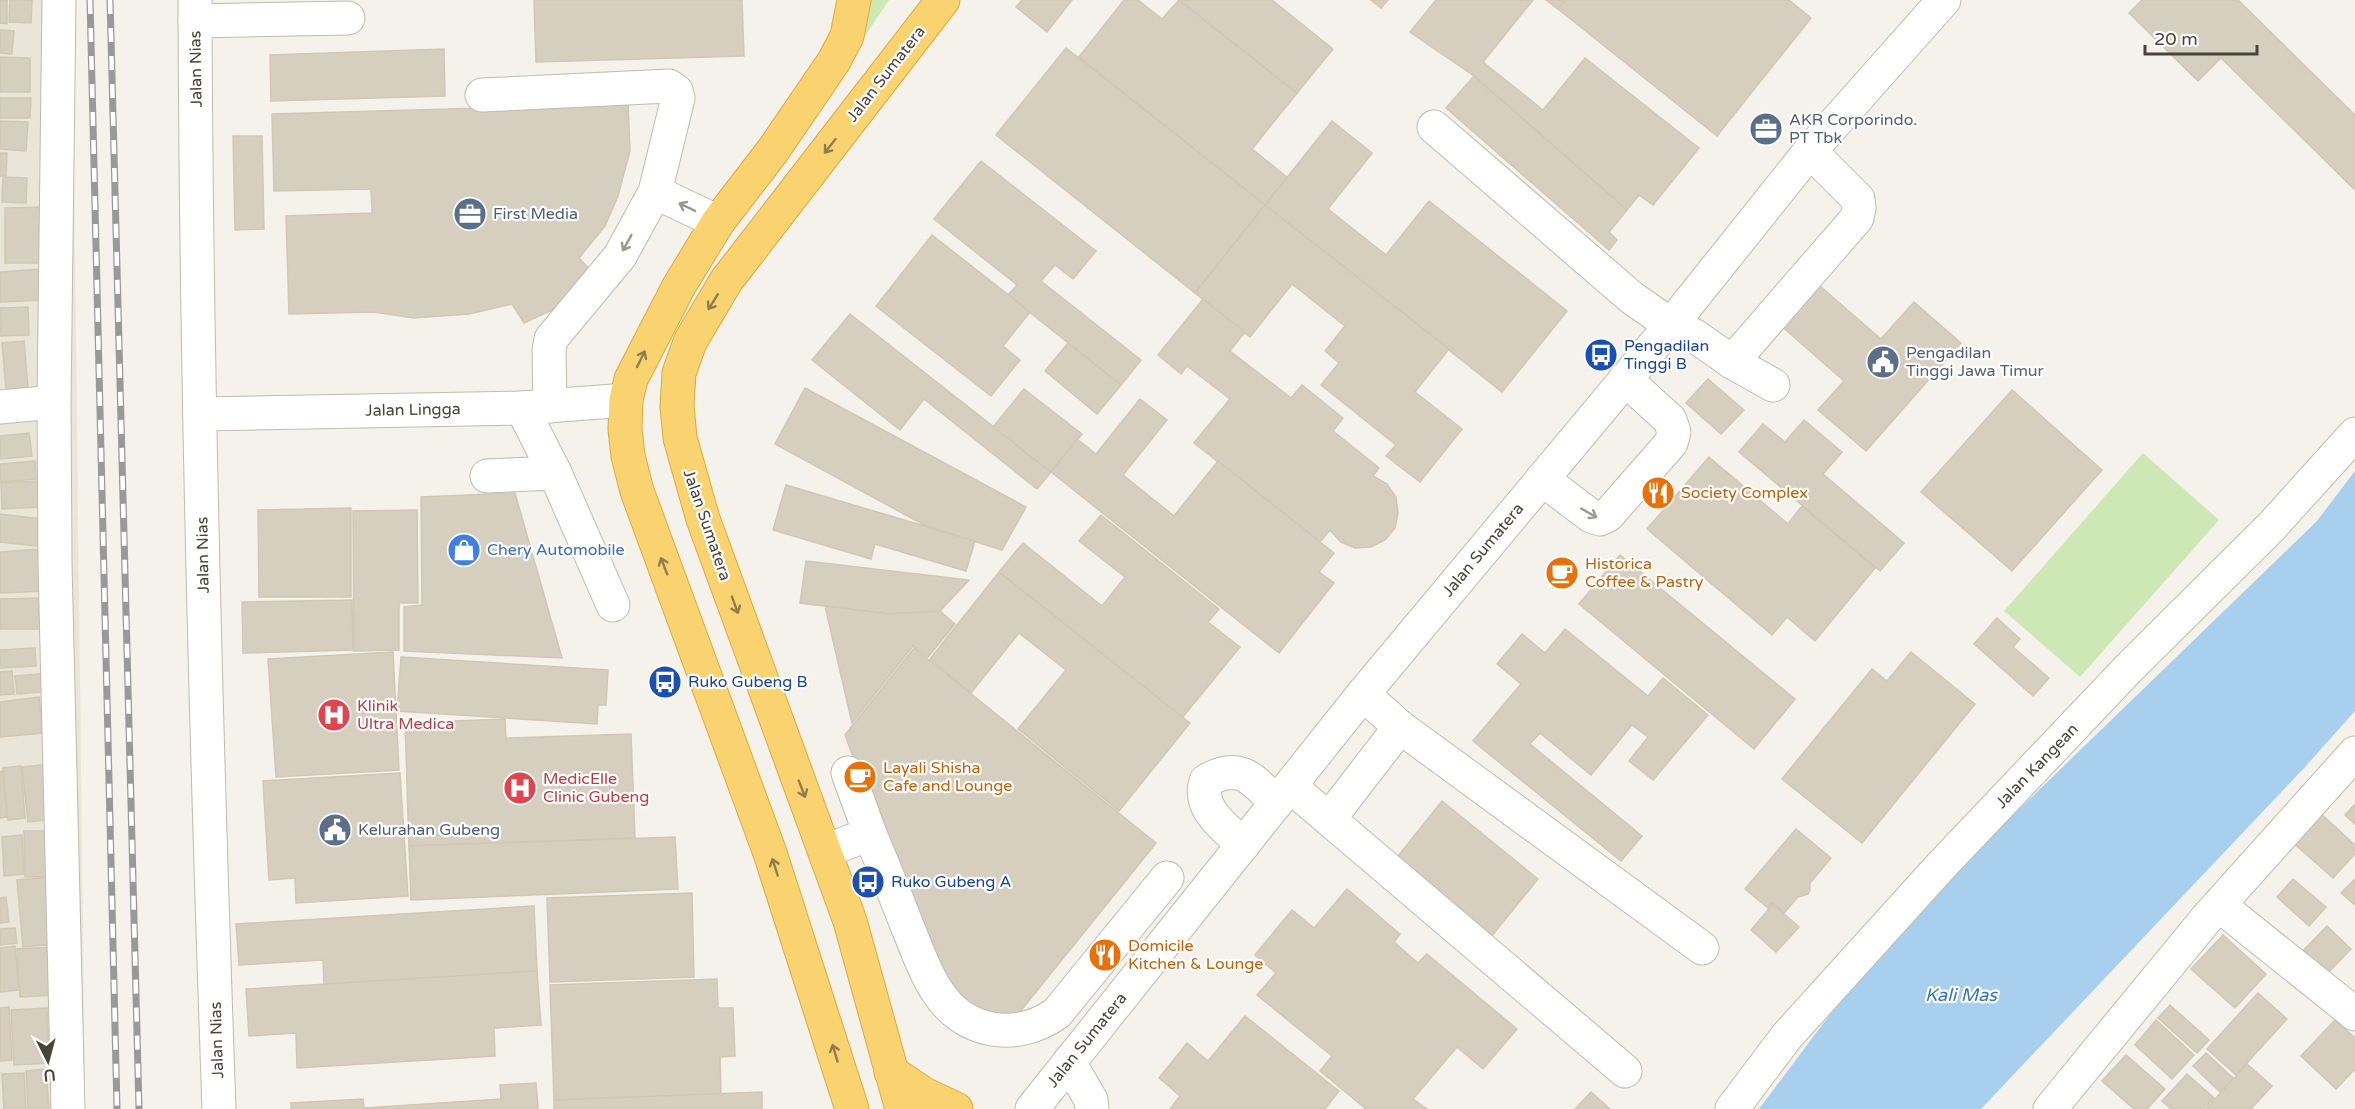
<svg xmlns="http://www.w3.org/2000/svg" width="2355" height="1109" font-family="'Varela Round',sans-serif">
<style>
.residential{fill:#e9e5d9}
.green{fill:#cee8b5}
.water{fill:#a9cfef}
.building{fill:#d6cfc0;stroke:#d1c7b4;stroke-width:1.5}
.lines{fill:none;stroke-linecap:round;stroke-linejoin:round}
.minor-casing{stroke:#c0bbad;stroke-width:35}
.highway-casing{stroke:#daa940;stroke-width:35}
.minor{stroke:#fff;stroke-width:33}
.highway{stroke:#fad371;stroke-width:33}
.rail-casing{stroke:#999;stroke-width:7}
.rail{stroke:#fff;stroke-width:4.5;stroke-dasharray:14;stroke-linecap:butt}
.oneway{stroke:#907d4f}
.oneway2{stroke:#9b9892}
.labels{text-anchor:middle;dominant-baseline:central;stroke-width:4.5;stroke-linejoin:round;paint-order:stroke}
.street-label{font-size:16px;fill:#494339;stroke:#fff}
.service-label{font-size:16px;fill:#4e5e75;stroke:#fff;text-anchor:start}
.transit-label{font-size:16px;fill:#164399;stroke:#fff;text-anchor:start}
.food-label{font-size:16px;fill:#c56008;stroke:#fff;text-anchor:start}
.shop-label{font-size:16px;fill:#366cbe;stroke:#fff;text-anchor:start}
.health-label{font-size:16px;fill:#be3a42;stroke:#fff;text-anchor:start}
.water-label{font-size:18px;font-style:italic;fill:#3377b4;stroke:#fff}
</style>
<rect width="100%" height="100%" fill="#f5f2eb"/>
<polygon class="residential" points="0,0 72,0 85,1109 0,1109"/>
<g class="green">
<polygon points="863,0 889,0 863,39"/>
<polygon points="2143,453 2219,520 2080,677 2004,611"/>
</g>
<polygon class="water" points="2355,471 2355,711 2305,767 1981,1109 1759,1109 1891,933 2316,522"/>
<g class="building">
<polygon points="0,0 7,0 7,24 0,23"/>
<polygon points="10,0 32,0 31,23 9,22"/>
<polygon points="534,0 742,0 744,56 536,62"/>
<polygon points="1022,0 1072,0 1047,32 1016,7"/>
<polygon points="1124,0 1138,0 1162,19 1179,0 1297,93 1252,149 1287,177 1265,205 1079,57"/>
<polygon points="1179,0 1272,0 1333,49 1297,93"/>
<polygon points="1371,0 1388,0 1381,8"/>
<polygon points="1436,0 1533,0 1483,62 1543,110 1585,58 1699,148 1653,205 1639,195 1627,210 1474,76 1410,32"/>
<polygon points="1546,0 1565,0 1558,9"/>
<polygon points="1565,0 1789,0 1811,18 1717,136 1558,9"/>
<polygon points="2142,0 2238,0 2355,115 2355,190 2221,58 2198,81 2129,13"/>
<polygon points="0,30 14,31 12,54 0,53"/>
<polygon points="1066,48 1265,205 1195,293 996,135"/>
<polygon points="444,49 445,96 271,101 270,55"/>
<polygon points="0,57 30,58 30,92 0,92"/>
<polygon points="1474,76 1627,210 1609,232 1617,240 1609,250 1446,108"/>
<polygon points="0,98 31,98 30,118 0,118"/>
<polygon points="628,104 630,151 618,196 605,226 579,258 597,277 565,304 524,323 512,304 469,314 414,318 374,312 289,314 286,216 372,213 371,189 274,191 272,114"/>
<polygon points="0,121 28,122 26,151 0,149"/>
<polygon points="1332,121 1372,153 1328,209 1386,255 1429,201 1567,311 1502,392 1265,205"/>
<polygon points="233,136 262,136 264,229 235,230"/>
<polygon points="0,153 7,153 6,176 0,176"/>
<polygon points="981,161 1096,251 1073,279 1055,265 1041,281 1141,360 1121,385 1008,295 1017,285 934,219"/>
<polygon points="3,177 27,178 26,203 2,202"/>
<polygon points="1265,205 1449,349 1415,392 1462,429 1420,482 1386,456 1396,445 1321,385 1339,363 1325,351 1345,326 1292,284 1250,337 1195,293"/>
<polygon points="48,207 49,263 5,263 5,208"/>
<polygon points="932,235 1030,312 1003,346 1020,360 991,396 876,306"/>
<polygon points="42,269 44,300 0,302 0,272"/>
<polygon points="1813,280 1881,339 1914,302 1961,343 1866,451 1818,410 1844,381 1777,322"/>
<polygon points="1203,299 1245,332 1230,351 1291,398 1302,385 1343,418 1333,431 1379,468 1373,476 1387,484 1396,497 1398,513 1395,528 1385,540 1371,547 1355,548 1341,542 1330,530 1320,542 1194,443 1230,399 1187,366 1181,374 1158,355"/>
<polygon points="28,307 29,335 1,336 0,308"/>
<polygon points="850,314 1051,472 1037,489 924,399 900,430 812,360"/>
<polygon points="24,341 28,388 6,390 2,343"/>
<polygon points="1068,343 1121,385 1097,414 1045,371"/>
<polygon points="1708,379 1744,410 1721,434 1686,403"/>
<polygon points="805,388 1026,507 1002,550 926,526 775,444"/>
<polygon points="1024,389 1082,434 1051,472 993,427"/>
<polygon points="2012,390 2102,470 2012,571 1921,492"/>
<polygon points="1140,399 1167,420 1123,475 1174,516 1218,461 1334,553 1319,572 1334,583 1279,653 1051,472 1077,439 1096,454"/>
<polygon points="1804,420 1842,452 1823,474 1904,543 1880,571 1739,452 1763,424 1785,442"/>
<polygon points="29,433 32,456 0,459 0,436"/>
<polygon points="1709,457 1788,524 1802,506 1875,568 1815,641 1787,617 1772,635 1647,529"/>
<polygon points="35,461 36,479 0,482 0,464"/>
<polygon points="40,481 41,507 2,509 1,483"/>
<polygon points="786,485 975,541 966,571 875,544 871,559 773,530"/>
<polygon points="515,493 562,658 404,651 404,607 422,605 421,497"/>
<polygon points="351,508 351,597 259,597 258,510"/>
<polygon points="417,510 418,603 399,603 399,650 354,651 353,511"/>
<polygon points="0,514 49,520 45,547 0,542"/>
<polygon points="1101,515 1219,609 1208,622 1240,647 1182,718 999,572 1023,543 1102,606 1125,577 1079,541"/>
<polygon points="41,549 44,591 0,593 0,552"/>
<polygon points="1620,555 1795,699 1754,749 1579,604"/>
<polygon points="806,561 969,580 940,611 889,614 800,603"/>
<polygon points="999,572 1190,723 1119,811 1018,729 1066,670 1019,633 971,693 930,659"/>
<polygon points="48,598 49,629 0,629 0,599"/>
<polygon points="352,600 353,650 243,653 242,602"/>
<polygon points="825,606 889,614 940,611 955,624 928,657 913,646 852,723"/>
<polygon points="1997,618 2020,639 2013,647 2049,678 2033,696 1974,644"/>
<polygon points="1565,629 1648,696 1663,678 1708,715 1653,780 1629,761 1648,737 1632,725 1591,775 1540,733 1530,744 1642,836 1621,861 1473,741 1521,684 1497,664 1522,634 1545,653"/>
<polygon points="35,648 36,666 0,668 0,650"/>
<polygon points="914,648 1156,843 1019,1013 1001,1015 955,1000 934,978 845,735"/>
<polygon points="393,652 399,770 276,777 268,659"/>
<polygon points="1911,652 1975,704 1862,843 1782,779 1872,669 1887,681"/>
<polygon points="401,657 608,670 606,705 598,705 597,724 397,711"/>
<polygon points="12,671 14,694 0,695 0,672"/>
<polygon points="52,673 54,691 17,694 15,676"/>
<polygon points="39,697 43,733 0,737 0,702"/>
<polygon points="505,719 506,738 631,734 635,838 409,846 405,723"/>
<polygon points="50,764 56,819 28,822 22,767"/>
<polygon points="21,766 25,818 8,820 3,768"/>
<polygon points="2,771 7,817 0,818 0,772"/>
<polygon points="400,773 408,896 296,903 295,878 269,880 263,781"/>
<polygon points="1442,801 1538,879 1491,937 1395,860"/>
<polygon points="2355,804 2355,824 2345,815"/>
<polygon points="2318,811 2355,845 2355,854 2333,878 2291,841"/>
<polygon points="1796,829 1831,858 1810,883 1810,890 1808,894 1798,897 1784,913 1772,903 1768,908 1745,889"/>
<polygon points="24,831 56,831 58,876 25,877"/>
<polygon points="22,835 24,874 4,876 2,837"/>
<polygon points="675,837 678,889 411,900 409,846"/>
<polygon points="50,877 57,944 23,947 17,880"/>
<polygon points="2293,879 2326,907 2309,926 2277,897"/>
<polygon points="2355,879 2355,905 2341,893"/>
<polygon points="1347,889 1400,934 1394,942 1418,963 1427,954 1517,1029 1483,1069 1457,1047 1413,1099 1427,1109 1366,1109 1320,1071 1332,1056 1257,995 1276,973 1255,955 1292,910 1314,928"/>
<polygon points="692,893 694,977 550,982 547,898"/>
<polygon points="6,897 9,922 0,923 0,898"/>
<polygon points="1773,904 1799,927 1776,952 1751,930"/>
<polygon points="534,906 537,971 324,984 323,960 239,965 236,924"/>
<polygon points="2327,926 2351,949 2322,979 2298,956"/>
<polygon points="15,928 17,943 0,945 0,929"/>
<polygon points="2223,935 2266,974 2235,1008 2191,969"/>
<polygon points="15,946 19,990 0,992 0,948"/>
<polygon points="54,947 56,995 20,997 17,949"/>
<polygon points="537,971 541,1025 494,1028 495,1056 297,1068 296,1033 249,1036 246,989"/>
<polygon points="717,979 718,1008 733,1008 735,1056 720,1057 721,1094 554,1100 550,985"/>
<polygon points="2258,993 2287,1019 2236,1075 2207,1049"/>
<polygon points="2170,1005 2209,1040 2197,1053 2158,1018"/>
<polygon points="9,1007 12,1060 0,1061 0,1008"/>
<polygon points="47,1008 49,1063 14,1065 11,1010"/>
<polygon points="1245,1016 1339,1091 1325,1109 1170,1109 1180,1096 1159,1078 1187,1043 1208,1061"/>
<polygon points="2156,1020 2194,1055 2172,1079 2135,1045"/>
<polygon points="2335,1020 2355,1038 2355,1069 2336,1089 2301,1056"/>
<polygon points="2206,1053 2233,1078 2220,1092 2193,1066"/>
<polygon points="2126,1055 2165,1089 2147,1109 2134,1109 2102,1081"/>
<polygon points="2247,1064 2272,1086 2251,1109 2206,1109"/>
<polygon points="46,1069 49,1109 28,1109 26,1071"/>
<polygon points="24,1073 26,1109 4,1109 2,1074"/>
<polygon points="2187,1074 2214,1098 2203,1109 2171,1109 2162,1101"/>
<polygon points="536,1083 538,1109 291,1109 291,1103 363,1099 364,1108 501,1099 500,1085"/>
<polygon points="762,1092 762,1109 554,1109 554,1100"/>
<polygon points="1591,1092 1610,1109 1575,1109"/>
</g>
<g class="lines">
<defs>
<g id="minor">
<polyline points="59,0 54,402 55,563 68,1109"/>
<path d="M195,0C196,370 206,740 219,1109"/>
<polyline points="195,21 348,18"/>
<polyline points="482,95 669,86 676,91 678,98 655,192 620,256 551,339 549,351 550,406"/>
<polyline points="1434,127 1632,298 1671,325 1695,336 1732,362 1857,218 1859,208 1858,199 1810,151"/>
<polyline points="655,192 718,222"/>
<polyline points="1732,362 1773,385"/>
<polyline points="0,407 54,402"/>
<polyline points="522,408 555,473"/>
<polyline points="200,414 522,408 626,400"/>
<polyline points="487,476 555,473 613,605"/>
<polyline points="1542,479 1591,516 1600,519 1608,515 1671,443 1674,432 1670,420 1625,379"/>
<polyline points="1363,694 1400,727 1702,948"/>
<polyline points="848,773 870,834"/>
<polyline points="1290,786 1625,1071"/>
<polyline points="1329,819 1400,727"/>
<path d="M1243,845C1225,827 1197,809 1206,781C1240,761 1253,779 1276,803"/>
<path d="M825,851L870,834C883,865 896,897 908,928C917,949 924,972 937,991C964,1034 1017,1042 1057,1013L1167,878"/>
<polyline points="2219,905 2355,1014"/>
<polyline points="1069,1062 1091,1100 1092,1109"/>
<polyline points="1032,1109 1363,694 1671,325 1810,151 1944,0"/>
<polyline points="1732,1109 1787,1036 1940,867 2128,669 2272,526 2355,434"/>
<polyline points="2050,1109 2207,918 2355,753"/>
</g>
<g id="highway">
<polyline points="891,1072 924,1094 956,1109"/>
<polyline points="852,1109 770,853 637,491 628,456 625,429 626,400 631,379 679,286 718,222 774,149 834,61 847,36 854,0"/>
<polyline points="902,1109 850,921 703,519 680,438 677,406 679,373 690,342 726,281 943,0"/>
</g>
</defs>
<use href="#minor" class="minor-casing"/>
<use href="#highway" class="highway-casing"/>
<use href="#minor" class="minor"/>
<use href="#highway" class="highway"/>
<defs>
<g id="rail">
<polyline points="90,0 117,1109"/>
<polyline points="110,0 139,1109"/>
</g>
</defs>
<use href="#rail" class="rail-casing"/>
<use href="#rail" class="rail"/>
</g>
<defs><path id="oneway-shaft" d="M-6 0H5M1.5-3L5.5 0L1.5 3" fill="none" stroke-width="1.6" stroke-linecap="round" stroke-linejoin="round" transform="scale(1.5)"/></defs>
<g class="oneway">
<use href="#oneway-shaft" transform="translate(830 146) rotate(128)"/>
<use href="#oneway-shaft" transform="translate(713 302) rotate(122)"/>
<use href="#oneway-shaft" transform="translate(641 359) rotate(-64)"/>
<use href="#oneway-shaft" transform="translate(664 566) rotate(-111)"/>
<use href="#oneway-shaft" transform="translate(735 605) rotate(70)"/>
<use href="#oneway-shaft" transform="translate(802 789) rotate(69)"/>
<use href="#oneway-shaft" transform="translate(775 867) rotate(-108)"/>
<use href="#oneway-shaft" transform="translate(835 1053) rotate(-107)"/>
</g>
<g class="oneway2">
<use href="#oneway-shaft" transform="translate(687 207) rotate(-154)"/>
<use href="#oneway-shaft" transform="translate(627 243) rotate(119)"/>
<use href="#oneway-shaft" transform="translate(1589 513) rotate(30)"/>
</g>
<defs>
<symbol id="office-disc" viewBox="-11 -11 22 22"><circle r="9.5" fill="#5c6f8a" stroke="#fff"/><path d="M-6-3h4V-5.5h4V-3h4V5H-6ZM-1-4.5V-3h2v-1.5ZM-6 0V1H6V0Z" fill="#fff"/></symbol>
<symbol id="bus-disc" viewBox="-11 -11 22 22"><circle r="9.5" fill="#1a4fb4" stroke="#fff"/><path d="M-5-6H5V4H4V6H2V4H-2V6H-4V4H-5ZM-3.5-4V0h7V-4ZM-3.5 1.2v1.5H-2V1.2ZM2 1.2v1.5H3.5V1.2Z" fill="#fff"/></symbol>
<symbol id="civic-disc" viewBox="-11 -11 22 22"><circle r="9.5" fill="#5c6f8a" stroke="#fff"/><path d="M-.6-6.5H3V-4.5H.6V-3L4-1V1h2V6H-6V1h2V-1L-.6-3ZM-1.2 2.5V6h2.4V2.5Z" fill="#fff"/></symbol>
<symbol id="restaurant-disc" viewBox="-11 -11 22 22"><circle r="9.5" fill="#e8710a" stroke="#fff"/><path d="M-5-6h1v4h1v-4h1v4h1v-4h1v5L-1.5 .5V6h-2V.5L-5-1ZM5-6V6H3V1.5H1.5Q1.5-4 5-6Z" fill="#fff"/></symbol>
<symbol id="shop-disc" viewBox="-11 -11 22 22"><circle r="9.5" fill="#3f7fe0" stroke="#fff"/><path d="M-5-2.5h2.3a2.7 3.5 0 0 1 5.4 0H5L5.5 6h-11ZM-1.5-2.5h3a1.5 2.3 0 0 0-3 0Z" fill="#fff"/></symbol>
<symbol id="cafe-disc" viewBox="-11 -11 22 22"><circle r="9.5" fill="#e8710a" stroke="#fff"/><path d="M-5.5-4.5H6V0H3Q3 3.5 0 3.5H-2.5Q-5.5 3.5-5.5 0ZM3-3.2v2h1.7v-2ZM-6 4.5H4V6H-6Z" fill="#fff"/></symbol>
<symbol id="hospital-disc" viewBox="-11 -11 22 22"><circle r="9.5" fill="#e0444e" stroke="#fff"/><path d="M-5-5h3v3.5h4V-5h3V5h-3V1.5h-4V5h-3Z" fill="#fff"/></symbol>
</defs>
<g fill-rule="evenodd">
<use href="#office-disc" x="1747" y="110" width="38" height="38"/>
<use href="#office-disc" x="451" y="195" width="38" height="38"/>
<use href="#bus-disc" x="1582" y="336" width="38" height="38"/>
<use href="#civic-disc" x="1864" y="343" width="38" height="38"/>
<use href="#restaurant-disc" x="1639" y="474" width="38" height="38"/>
<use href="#shop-disc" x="445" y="531" width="38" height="38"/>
<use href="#cafe-disc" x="1543" y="554" width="38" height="38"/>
<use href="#bus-disc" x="646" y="663" width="38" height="38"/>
<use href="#hospital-disc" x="315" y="696" width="38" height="38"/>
<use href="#cafe-disc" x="841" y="758" width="38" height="38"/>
<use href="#hospital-disc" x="501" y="769" width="38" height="38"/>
<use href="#civic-disc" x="316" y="811" width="38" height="38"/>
<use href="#bus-disc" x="849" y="863" width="38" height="38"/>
<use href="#restaurant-disc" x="1086" y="936" width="38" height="38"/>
</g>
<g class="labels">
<g class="street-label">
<text transform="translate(196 69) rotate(-91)">Jalan Nias</text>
<text transform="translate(886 74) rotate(-52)">Jalan Sumatera</text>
<text transform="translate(413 410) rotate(-1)">Jalan Lingga</text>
<text transform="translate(707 525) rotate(71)">Jalan Sumatera</text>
<text transform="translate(1483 550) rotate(-50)">Jalan Sumatera</text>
<text transform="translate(203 555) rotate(-91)">Jalan Nias</text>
<text transform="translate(2037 766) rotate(-46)">Jalan Kangean</text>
<text transform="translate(217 1040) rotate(-92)">Jalan Nias</text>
<text transform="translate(1087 1040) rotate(-51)">Jalan Sumatera</text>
</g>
<g class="service-label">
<text x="1789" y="120">AKR Corporindo.<tspan x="1789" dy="18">PT Tbk</tspan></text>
<text x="493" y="214">First Media</text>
<text x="1906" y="353">Pengadilan<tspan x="1906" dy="18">Tinggi Jawa Timur</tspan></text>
<text x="358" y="830">Kelurahan Gubeng</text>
</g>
<g class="transit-label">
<text x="1624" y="346">Pengadilan<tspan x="1624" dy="18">Tinggi B</tspan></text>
<text x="688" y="682">Ruko Gubeng B</text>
<text x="891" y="882">Ruko Gubeng A</text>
</g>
<g class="food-label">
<text x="1681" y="493">Society Complex</text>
<text x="1585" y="564">Historica<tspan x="1585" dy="18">Coffee &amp; Pastry</tspan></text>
<text x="883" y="768">Layali Shisha<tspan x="883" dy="18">Cafe and Lounge</tspan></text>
<text x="1128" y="946">Domicile<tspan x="1128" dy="18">Kitchen &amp; Lounge</tspan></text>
</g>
<g class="shop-label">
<text x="487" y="550">Chery Automobile</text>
</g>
<g class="health-label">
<text x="357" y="706">Klinik<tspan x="357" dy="18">Ultra Medica</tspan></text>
<text x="543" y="779">MedicElle<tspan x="543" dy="18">Clinic Gubeng</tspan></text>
</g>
<g class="water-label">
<text x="1961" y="995">Kali Mas</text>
</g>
</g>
<g transform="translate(48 1061) rotate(174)" stroke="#ffffff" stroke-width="4.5" paint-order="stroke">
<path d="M0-4.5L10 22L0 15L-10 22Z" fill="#494339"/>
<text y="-9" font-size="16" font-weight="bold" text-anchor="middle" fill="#494339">U</text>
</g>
<path d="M2145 45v9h112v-9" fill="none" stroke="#494339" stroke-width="3"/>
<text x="2154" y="45" font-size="18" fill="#494339" stroke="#ffffff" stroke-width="4.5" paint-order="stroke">20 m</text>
</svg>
